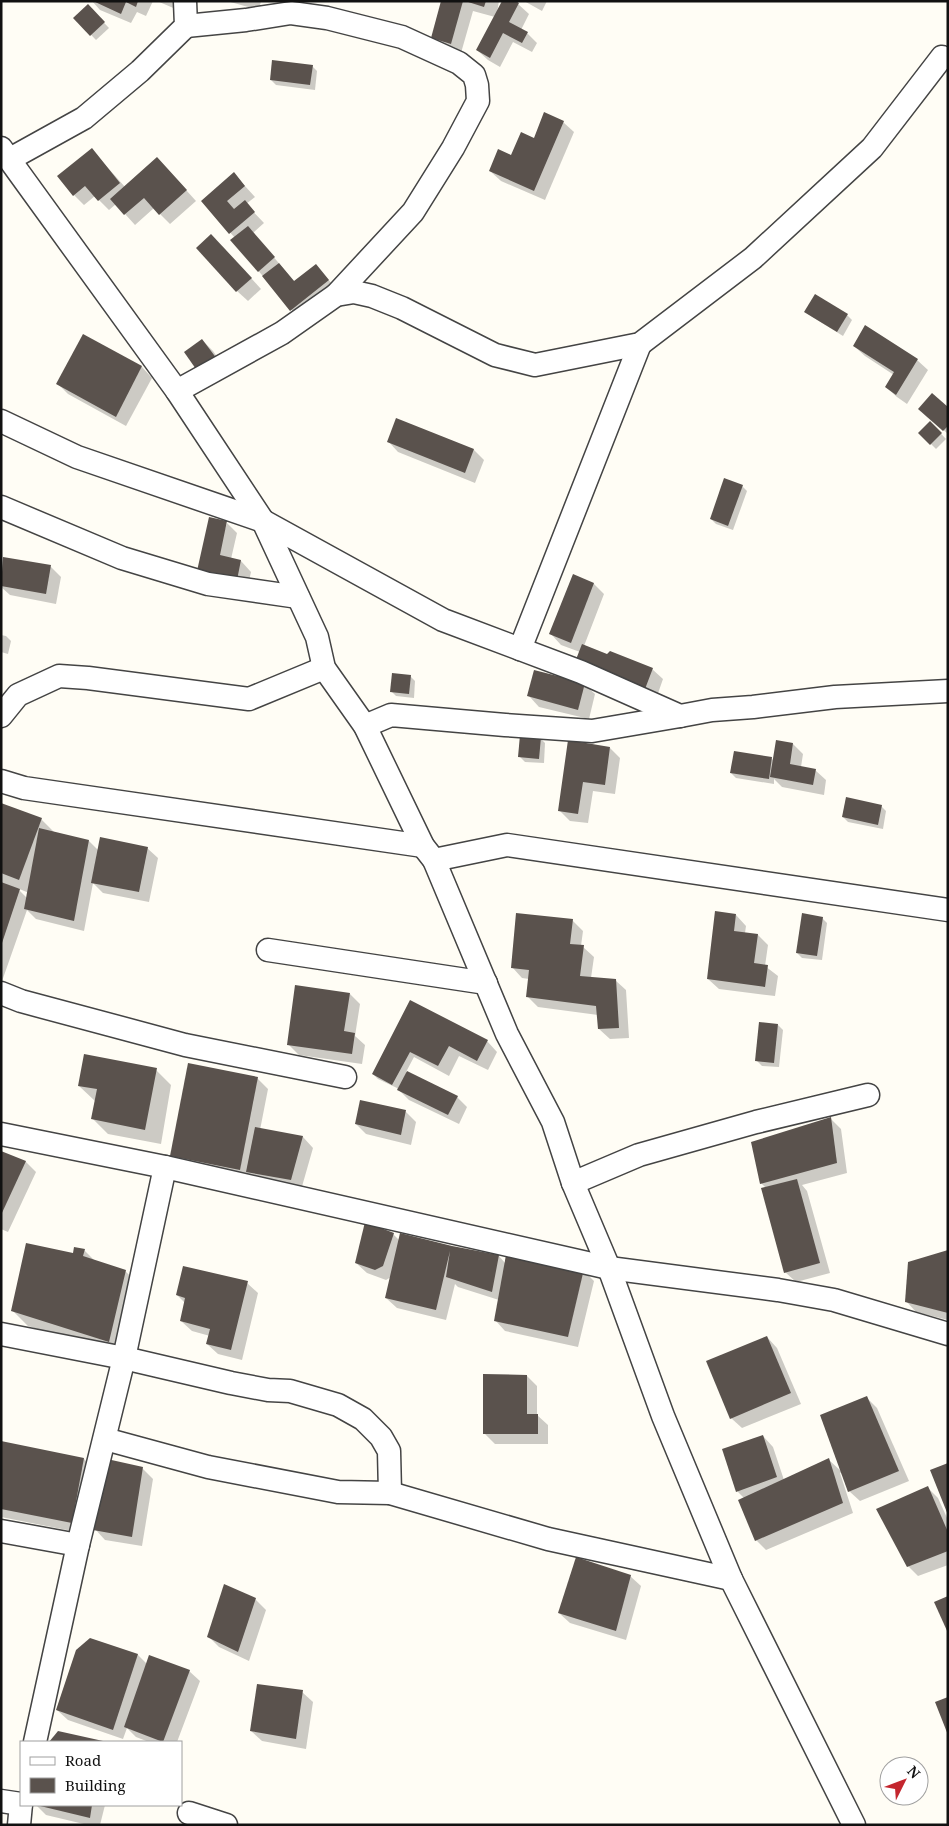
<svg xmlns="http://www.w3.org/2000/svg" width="949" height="1826" font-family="'Noto Serif',serif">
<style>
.shadow{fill:#0003;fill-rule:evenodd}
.building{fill:#5a524d}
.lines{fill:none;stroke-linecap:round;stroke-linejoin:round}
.minor-casing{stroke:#444;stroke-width:25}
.minor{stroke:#fff;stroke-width:22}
</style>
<rect width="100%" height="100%" fill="#fffdf5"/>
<g class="shadow">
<polygon points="92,1 153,1 146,16 137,12 131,23 100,10"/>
<polygon points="157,1 182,1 178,10"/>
<polygon points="227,1 261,1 259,10"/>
<polygon points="443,1 499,1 497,13 518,4 529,14 521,30 527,33 537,43 532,52 513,42 500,67 488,60 477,50 495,17 473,11 461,53 443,48 432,37"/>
<polygon points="524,1 547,1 542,11"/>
<polygon points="88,6 109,28 96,40 75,18"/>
<polygon points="312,66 317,71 315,90 276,85 271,80"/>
<polygon points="563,122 574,132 545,200 501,181 490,171 534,139"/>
<polygon points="92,150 125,187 167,169 196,201 170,224 154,208 135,225 116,204 109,210 95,196 84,205 74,195"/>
<polygon points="234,174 255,197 246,204 264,223 253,233 295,282 316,265 338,291 301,321 232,240 235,238 202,201"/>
<polygon points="222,246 261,289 248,301 237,291"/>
<polygon points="815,296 847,315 852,320 843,336 811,316 806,312"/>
<polygon points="84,336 142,367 152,378 126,426 68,394 58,384"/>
<polygon points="202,340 213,351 226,370 210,381"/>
<polygon points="854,346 917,360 928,370 907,404 897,397 886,387 894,375 865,356"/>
<polygon points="948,409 948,434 925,414"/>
<polygon points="397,420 474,450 484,460 475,483 398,452 388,441"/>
<polygon points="930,422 946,439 936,449 920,433"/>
<polygon points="742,486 747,491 733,530 716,524 711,519"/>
<polygon points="227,523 237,533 231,559 241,561 251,572 247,590 208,581"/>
<polygon points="4,558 50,566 61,577 56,604 10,595 1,587 1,574"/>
<polygon points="574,576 594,584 604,594 584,646 607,655 652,669 663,679 656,699 580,652 561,645 551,634"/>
<polygon points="1,635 6,636 11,641 8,654 1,652"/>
<polygon points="410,676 415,681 414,698 396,696 391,691"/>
<polygon points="584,684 595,694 589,719 539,707 529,696"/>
<polygon points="540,738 545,743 544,763 525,762 520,757"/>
<polygon points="777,741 793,744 803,754 801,767 815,770 826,780 824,795 782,787 774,779 774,784 736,778 731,773 771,758 774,761"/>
<polygon points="610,748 620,758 615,794 593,791 588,823 570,821 559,810"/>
<path d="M1,804L41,819L55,833L89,841L99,851L147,848L158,858L149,902L103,893L93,883L84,931L36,919L27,910L1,984ZM17,888L29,893L28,899Z"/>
<polygon points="881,806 886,811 883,829 848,822 843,817"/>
<polygon points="736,915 746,926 745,933 758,935 768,945 765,966 778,976 775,996 719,989 708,979"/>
<polygon points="822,918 827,923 822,960 802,958 797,953"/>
<polygon points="572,920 583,931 581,946 583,947 594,957 591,978 615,980 626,990 629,1038 610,1039 599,1029 598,1015 538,1007 528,997 529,979 522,978 512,967"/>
<polygon points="350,994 360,1004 355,1036 365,1045 362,1064 299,1055 288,1044"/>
<polygon points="778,1025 783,1030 779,1067 762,1066 757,1061"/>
<polygon points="391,1041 487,1041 497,1052 488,1070 459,1056 449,1076 414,1057 406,1072 457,1097 467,1107 459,1124 409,1100 397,1088 378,1079 373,1074"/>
<polygon points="156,1070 171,1085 161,1144 108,1134 93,1119 95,1101 79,1086"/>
<polygon points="257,1078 268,1089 260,1130 303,1137 313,1148 301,1190 182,1166 171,1156"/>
<polygon points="361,1101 406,1112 416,1122 411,1145 366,1134 356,1124"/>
<polygon points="831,1119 841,1129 847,1173 802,1185 807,1191 830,1273 796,1282 785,1272 766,1188 761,1183"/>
<polygon points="1,1152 26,1162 36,1172 8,1232 1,1229"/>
<polygon points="393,1234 400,1241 451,1247 499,1256 505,1263 583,1270 594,1281 578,1347 505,1331 495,1320 499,1300 458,1287 455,1284 446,1320 397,1308 386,1298 391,1277 386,1280 367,1273 356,1263"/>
<polygon points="84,1250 96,1262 125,1271 141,1286 124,1356 28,1326 13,1311 74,1254"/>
<polygon points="948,1252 948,1320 916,1312 906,1301"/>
<polygon points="247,1283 258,1293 242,1360 218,1354 207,1344 210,1336 192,1331 181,1321 185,1303 177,1295"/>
<polygon points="767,1337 777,1348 801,1404 742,1428 731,1418"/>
<polygon points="527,1376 537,1386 537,1415 548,1425 548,1444 495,1444 485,1434"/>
<polygon points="866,1397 877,1408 909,1481 860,1501 849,1491"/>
<polygon points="763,1436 773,1447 784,1480 829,1460 842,1472 840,1473 853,1513 766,1550 756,1540 744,1498 738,1492 724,1450"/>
<polygon points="1,1442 84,1459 94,1469 82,1533 1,1517"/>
<polygon points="142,1468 153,1479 142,1546 105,1540 95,1529"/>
<polygon points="928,1488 938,1498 948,1520 948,1565 918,1576 908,1566"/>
<polygon points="630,1576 641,1586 626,1640 570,1623 559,1613"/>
<polygon points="255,1599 266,1610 249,1661 219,1647 208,1636"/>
<polygon points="91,1639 138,1655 147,1664 189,1671 200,1681 177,1742 149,1742 136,1737 127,1728 123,1739 68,1720 57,1710"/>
<polygon points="302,1692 313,1702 306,1749 262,1741 251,1731"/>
<polygon points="36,1805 105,1805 100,1825 88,1825 46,1815"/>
</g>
<g class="building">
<polygon points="93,1 138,1 136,7 126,2 121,14"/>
<polygon points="441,1 463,1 451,44 431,38"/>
<polygon points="465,1 486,1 484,7"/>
<polygon points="502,1 516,1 519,3 509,22 528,32 522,43 503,33 490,58 476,50"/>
<polygon points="88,4 105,22 90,36 73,18"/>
<polygon points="272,60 313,65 310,85 270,80"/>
<polygon points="544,112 564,121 534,191 489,171 498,149 511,155 521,132 534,138"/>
<polygon points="92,148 120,183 98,201 85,186 73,196 57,176"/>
<polygon points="157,157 187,190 159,215 144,198 124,215 110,199"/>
<polygon points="234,172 245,186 227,201 234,209 245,200 255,212 229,234 201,201"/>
<polygon points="248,226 275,257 258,272 230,240"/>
<polygon points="211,234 252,278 236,292 196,248"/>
<polygon points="279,263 294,281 316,264 329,280 290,311 262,276"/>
<polygon points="815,294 848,314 837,332 804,312"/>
<polygon points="865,325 918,359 896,395 885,387 894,372 853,346"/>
<polygon points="83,334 142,366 116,417 56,384"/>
<polygon points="202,339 217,359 198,372 184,352"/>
<polygon points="932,393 948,407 948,426 943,431 918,409"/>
<polygon points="396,418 474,449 465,473 387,442"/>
<polygon points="930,421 942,433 930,445 918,433"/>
<polygon points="724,478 743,485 728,526 710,519"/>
<polygon points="209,517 227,521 220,555 241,560 237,580 197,571"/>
<polygon points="3,557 51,565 46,594 1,586"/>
<polygon points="573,574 594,583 571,643 549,634"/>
<polygon points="582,644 607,654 610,651 653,668 645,689 575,662"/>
<polygon points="534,670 585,683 578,710 527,696"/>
<polygon points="392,673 411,675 409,694 390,692"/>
<polygon points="520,735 541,737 539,759 518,757"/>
<polygon points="568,740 610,747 605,785 583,782 578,814 558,811"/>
<polygon points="776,740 793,743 790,764 816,769 813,785 770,777"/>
<polygon points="734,751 772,757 769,779 730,773"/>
<polygon points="846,797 882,805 878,825 842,817"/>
<polygon points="1,803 42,818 19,880 1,873"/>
<polygon points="39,828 89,840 74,921 24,909"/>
<polygon points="100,837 148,847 139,892 91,883"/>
<polygon points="1,882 20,889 2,943 1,943"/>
<polygon points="715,911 736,914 734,931 758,934 754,963 768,965 765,987 707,979"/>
<polygon points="516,913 573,919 570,944 584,945 580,976 616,979 619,1028 598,1029 596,1006 526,997 529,970 511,968"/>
<polygon points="802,913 823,917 817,956 796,953"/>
<polygon points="295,985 350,993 344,1031 355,1033 352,1054 287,1045"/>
<polygon points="410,1000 488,1040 477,1061 449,1046 438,1066 410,1052 392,1085 372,1074"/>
<polygon points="759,1022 778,1024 774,1063 755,1061"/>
<polygon points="84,1054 157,1068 145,1130 91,1119 97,1089 78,1086"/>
<polygon points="188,1063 258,1077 240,1170 170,1156"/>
<polygon points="407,1071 458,1096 448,1115 397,1090"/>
<polygon points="360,1100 406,1110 401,1135 355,1124"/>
<polygon points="831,1117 837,1163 760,1184 751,1142"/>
<polygon points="255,1127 303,1136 291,1180 246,1172"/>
<polygon points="1,1151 26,1161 1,1215"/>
<polygon points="797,1179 820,1263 784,1273 761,1188"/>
<polygon points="365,1222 394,1233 383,1266 375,1270 355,1263"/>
<polygon points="400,1233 452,1246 499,1255 492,1292 446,1277 450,1251 436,1310 385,1298"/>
<polygon points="26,1243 73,1253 74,1247 85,1249 83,1256 126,1270 109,1342 11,1311"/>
<polygon points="948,1250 948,1313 905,1302 908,1262"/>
<polygon points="506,1255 584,1269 568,1337 494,1321"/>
<polygon points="183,1266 248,1281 231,1350 206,1344 210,1329 180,1321 185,1298 176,1295"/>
<polygon points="767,1336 791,1393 730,1419 706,1361"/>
<polygon points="483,1374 527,1375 527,1414 538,1414 538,1434 483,1434"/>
<polygon points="867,1396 899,1471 848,1492 820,1415"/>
<polygon points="763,1435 777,1477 736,1492 722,1449"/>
<polygon points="1,1441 84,1458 72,1523 1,1509"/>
<polygon points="829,1458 843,1503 755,1541 738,1500"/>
<polygon points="107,1459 143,1467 132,1537 93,1530"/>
<polygon points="948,1463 948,1515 930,1470"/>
<polygon points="928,1486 948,1532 948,1551 907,1567 876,1509"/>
<polygon points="576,1557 631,1575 616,1631 558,1613"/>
<polygon points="224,1584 256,1598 238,1652 207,1637"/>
<polygon points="948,1596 948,1633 934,1602"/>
<polygon points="90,1638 138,1654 113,1730 56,1710 76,1650"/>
<polygon points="149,1655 190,1670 163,1742 124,1727"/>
<polygon points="257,1684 303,1690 296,1739 250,1731"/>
<polygon points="948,1697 948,1735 935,1702"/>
<polygon points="58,1731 103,1741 103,1742 49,1742"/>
<polygon points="36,1805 92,1805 90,1818"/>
</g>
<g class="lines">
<defs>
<g id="minor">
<polyline points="186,26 246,20 291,13 327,18 402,37 459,63 474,75 477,85 478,101 453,148 413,212 336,295"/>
<polyline points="1,148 177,391 263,521 317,637 324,668 365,726 423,846 434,860 507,1034 553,1122 573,1183 609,1268 663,1416 731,1579 854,1825"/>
<polyline points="10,159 84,118 140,71 186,26 185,1"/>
<polyline points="177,391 282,333 336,295 354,292 372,296 402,308 495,355 535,365 640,344 753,258 872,148 942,57"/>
<polyline points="1,421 77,457 263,521 443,620 581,672 680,716 712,710 753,707 835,697 948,691"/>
<polyline points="1,507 122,558 208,584 298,597"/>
<polyline points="520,649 640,344"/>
<polyline points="1,716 18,695 59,676 88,678 249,699 324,668"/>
<polyline points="365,726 391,715 505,725 592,731 680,716"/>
<polyline points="1,781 24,788 423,846"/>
<polyline points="434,860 507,845 948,910"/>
<polyline points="268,950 486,983"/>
<polyline points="1,993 21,1001 185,1045 345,1077"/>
<polyline points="1,1134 165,1167 609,1268 778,1290 834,1300 948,1334"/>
<polyline points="573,1183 639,1155 756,1122 868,1095"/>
<polyline points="1,1334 124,1358 231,1383 268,1390 290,1391 338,1405 363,1419 381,1437 389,1451 390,1493"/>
<polyline points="105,1439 208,1467 338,1492 390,1493 548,1539 731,1579"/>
<polyline points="1,1531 78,1545"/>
<polyline points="35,1742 78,1545 124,1358 165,1167"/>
<polyline points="1,1801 21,1804"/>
<polyline points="189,1813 226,1825"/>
<polyline points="19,1825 21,1804"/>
</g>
</defs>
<use href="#minor" class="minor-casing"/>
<use href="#minor" class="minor"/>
</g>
<rect width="949" height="1826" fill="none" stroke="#111111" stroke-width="5"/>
<rect x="20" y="1741" width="162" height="65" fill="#ffffff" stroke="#a0a0a0"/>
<rect x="30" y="1757" width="25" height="8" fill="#ffffff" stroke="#a0a0a0"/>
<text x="65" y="1766" font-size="15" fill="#111111">Road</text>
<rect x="30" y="1778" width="25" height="15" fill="#5a524d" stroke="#a0a0a0"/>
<text x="65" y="1791" font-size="15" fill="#111111">Building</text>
<g transform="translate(904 1781) rotate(48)"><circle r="24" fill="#ffffff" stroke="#a0a0a0"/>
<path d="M0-4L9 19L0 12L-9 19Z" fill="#c4262e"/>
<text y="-8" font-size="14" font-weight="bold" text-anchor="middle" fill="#111111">N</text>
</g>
</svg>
